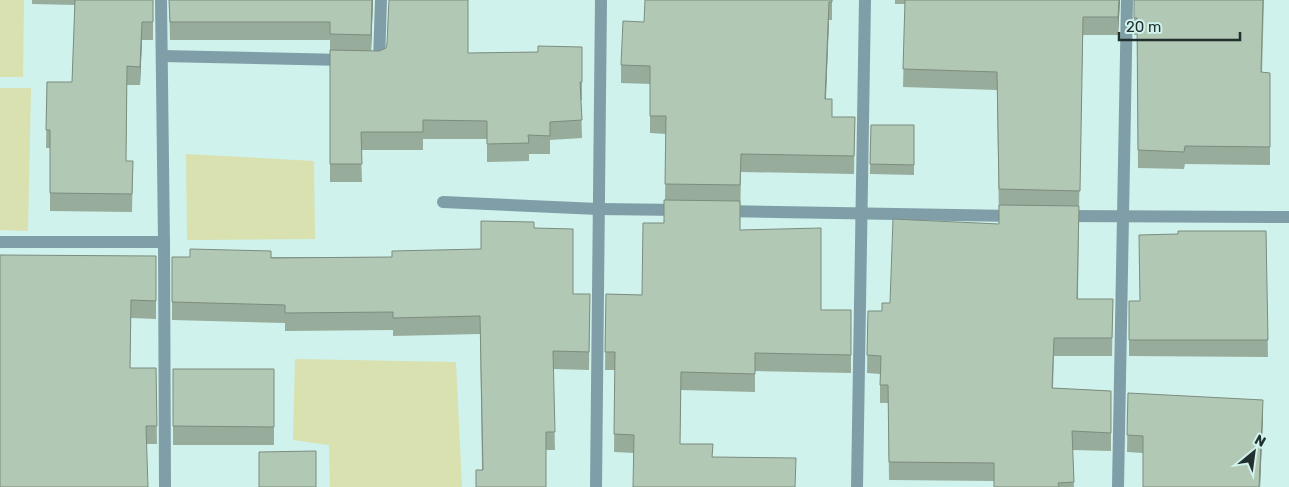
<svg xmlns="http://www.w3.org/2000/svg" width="1289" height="487" font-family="Rubik,sans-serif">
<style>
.green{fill:#d8e1af}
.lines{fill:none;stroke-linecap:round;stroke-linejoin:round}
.service{stroke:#809ea7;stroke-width:12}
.minor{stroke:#809ea7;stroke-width:12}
.wall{fill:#98ac9c}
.shaded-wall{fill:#7c8c7f}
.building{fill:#b1c8b5;stroke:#7c8c7f}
</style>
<rect width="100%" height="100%" fill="#cff2ec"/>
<g class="green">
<polygon points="0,0 24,0 23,77 0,77"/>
<polygon points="0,88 31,88 28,231 0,230"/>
<polygon points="186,154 314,161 315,239 187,240"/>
<polygon points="295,359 456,362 462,487 330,487 329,445 293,440"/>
</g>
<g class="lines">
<g class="service">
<polyline points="162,56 345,60"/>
<polyline points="372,61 379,61 381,0"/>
<polyline points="443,202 598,209"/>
</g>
<g class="minor">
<polyline points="161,0 164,242 165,487"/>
<polyline points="598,209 682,210"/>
<polyline points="724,211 1014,216"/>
<polyline points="1064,216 1289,217"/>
<polyline points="0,242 164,242"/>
<polyline points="596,487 601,0"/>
<polyline points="857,487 865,0"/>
<polyline points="1118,487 1127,0"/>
</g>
</g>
<g class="wall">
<polygon points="32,0 153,0 153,40 142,40 140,85 127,85 126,161 133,161 132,212 50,211 50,148 46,148 47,82 72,82 75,5 32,4"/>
<polygon points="169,0 373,0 371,51 468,53 538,52 582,47 582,100 581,100 582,138 550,140 550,154 529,154 529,161 487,162 487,139 423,139 423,150 361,150 362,182 330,182 330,40 170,40"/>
<polygon points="832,0 832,20 829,20 826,99 832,117 855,117 854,174 741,172 740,230 821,310 851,310 851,373 755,371 755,392 681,390 680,444 713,457 796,487 634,453 614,452 615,370 605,370 606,294 642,295 664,223 665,200 666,134 650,133 650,84 621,83 621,65 644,22"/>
<polygon points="895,0 1120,0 1118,35 1083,35 1079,208 1078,299 1113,299 1112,356 1054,356 1053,388 1111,391 1111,451 1072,450 1074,487 994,487 994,481 889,480 888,403 880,403 880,374 867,373 868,311 882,311 890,303 999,224 997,90 903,87 905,4 895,4"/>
<polygon points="1134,0 1264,0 1262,73 1270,73 1270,165 1185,164 1184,169 1138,168 1137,35 1134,35"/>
<polygon points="871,125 914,125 914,175 870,174"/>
<polygon points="534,228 573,294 590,294 589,370 553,369 555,450 546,450 482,470 480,334 393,336 393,330 285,331 285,323 172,320 172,257 392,257 481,249"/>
<polygon points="1266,231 1268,357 1129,356 1129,301 1140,301 1178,234"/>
<polygon points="156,256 156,319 131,318 130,368 156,368 157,444 147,444 0,487"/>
<rect x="173" y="369" width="101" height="76"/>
<polygon points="1128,393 1263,417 1260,487 1143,453 1127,452"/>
</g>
<g class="shaded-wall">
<polygon points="372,0 373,0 371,53 371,35"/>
<polygon points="1119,0 1120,0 1118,35 1118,17"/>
<polygon points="829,2 829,20 825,117 825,99"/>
<polygon points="142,22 142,40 140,85 140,67"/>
<polygon points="1263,400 1263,417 1260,487 1259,475"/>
</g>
<g class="building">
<polygon points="75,0 153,0 153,22 142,22 140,67 127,66 126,161 133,161 132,194 50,193 50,130 46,130 47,82 72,82"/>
<polygon points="169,0 372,0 371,35 330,34 330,22 170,22"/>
<polygon points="389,0 468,0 468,53 538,52 538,46 582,47 582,82 580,82 582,120 550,122 550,136 528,135 529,143 487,144 487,121 423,120 423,132 361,132 362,164 330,164 330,50 379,51 386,48 387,43"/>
<polygon points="645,0 832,0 832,2 829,2 825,99 832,99 832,117 855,117 854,156 741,154 740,185 665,184 666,116 650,116 650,66 621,65 623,21 644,22"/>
<polygon points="905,0 1119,0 1118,17 1083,17 1080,191 999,189 997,72 903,69"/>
<polygon points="1134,0 1263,0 1261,72 1270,73 1270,147 1185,146 1184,152 1138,150 1137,18 1134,18"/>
<polygon points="871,125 914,125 914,165 870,164"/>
<polygon points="664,200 740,201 740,230 821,228 821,310 851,310 851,355 755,353 755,374 681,372 680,444 713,444 712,457 796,458 795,487 633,487 634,435 614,434 615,352 605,352 606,294 642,295 643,223 664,223"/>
<polygon points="999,205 1079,206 1077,299 1113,299 1112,338 1054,338 1052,388 1111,391 1111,433 1072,431 1074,482 1058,483 1059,487 994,487 994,463 889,462 888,385 880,385 881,356 867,355 868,311 882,311 882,303 890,303 893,219 999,224"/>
<polygon points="481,221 534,222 534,228 573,229 573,294 590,294 589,352 553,351 555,432 546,432 546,487 476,487 476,470 483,470 480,316 393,318 393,312 285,313 285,305 172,302 172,257 190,257 190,249 271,251 271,258 392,257 392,251 481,249"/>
<polygon points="1178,231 1266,231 1268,340 1129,340 1129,301 1140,301 1139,235 1178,234"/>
<polygon points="0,255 156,256 156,301 131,300 130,368 156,368 157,426 146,426 148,487 0,487"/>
<polygon points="173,369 274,369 274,427 173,426"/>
<polygon points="1128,393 1263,400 1259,487 1143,487 1143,436 1127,435"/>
<polygon points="316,451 316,487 259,487 259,452"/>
</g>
<g transform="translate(1254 452) rotate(29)" stroke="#cff2ec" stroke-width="4" paint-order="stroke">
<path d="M0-4L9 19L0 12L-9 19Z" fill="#212f2d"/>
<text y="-8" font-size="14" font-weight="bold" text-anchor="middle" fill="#212f2d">N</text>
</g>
<path d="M1119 32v8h121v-8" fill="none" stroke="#212f2d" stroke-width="2.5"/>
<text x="1126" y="32" font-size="15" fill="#212f2d" stroke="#cff2ec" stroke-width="4" paint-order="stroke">20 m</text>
</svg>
